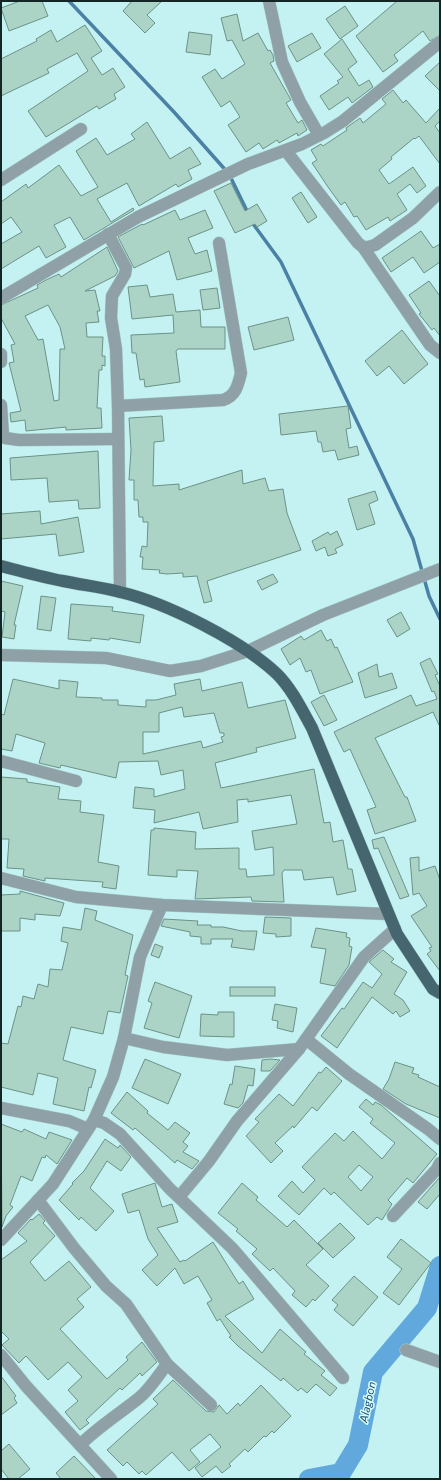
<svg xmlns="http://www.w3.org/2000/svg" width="441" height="1480" font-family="Commissioner,sans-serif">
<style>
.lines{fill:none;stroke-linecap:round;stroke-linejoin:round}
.stream{stroke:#4a81a5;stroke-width:3.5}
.river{stroke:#61a9dc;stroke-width:20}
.building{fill:#abd4c7;stroke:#6b9286;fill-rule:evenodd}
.minor-casing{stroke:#a4cdcd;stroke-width:13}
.major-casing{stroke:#a4cdcd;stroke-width:13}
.minor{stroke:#8fa1a6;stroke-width:12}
.major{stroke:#46666f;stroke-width:12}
.labels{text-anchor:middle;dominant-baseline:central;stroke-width:3;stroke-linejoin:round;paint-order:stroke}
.water-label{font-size:11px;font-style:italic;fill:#11486b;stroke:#d9fdfd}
</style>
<rect width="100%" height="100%" fill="#c4f2f2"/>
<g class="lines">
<g class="stream">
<polyline points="69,1 174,112 229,174 248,213"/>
<polyline points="251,221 281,262 413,539 429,596 440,619"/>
</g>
<polyline class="river" points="309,1479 341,1473 358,1445 373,1372 427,1308 440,1266"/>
</g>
<g class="building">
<polygon points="20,1 42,1 48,16 9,31 1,8"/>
<polygon points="132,1 162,1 147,15 155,23 145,33 123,11"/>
<polygon points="397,1 440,1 440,35 430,41 423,31 394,55 398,61 383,72 356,36"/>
<polygon points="345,6 358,26 340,39 326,19"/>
<polygon points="237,14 243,41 258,33 268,51 270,50 273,55 274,61 270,63 291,100 286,103 298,123 302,120 307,130 298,136 297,133 279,143 277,140 263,149 259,143 246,152 228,125 240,117 230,101 221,107 202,77 215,69 222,79 245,64 232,40 227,41 221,18"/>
<polygon points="85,25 102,51 91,58 102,75 113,68 125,87 114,94 116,99 99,109 97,106 46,137 28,111 88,71 77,53 47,69 49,73 1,96 1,59 37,41 36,39 51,30 57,42"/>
<polygon points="189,32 212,35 210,55 186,52"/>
<polygon points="312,33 321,48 297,62 288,46"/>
<polygon points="342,39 357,62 348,69 359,86 369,80 373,87 352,103 348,97 329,110 320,96 339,83 337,81 343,77 324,54"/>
<polygon points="440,62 440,91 425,76"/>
<polygon points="393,90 403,103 406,100 426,123 440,108 440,121 435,126 440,133 440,164 419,136 415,139 414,138 391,157 392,159 379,170 389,184 413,167 426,186 417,193 410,184 397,194 407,210 390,221 388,217 366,230 357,216 354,217 345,202 341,205 328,187 312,163 317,160 311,150 321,144 323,146 347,130 346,128 360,118 363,123 386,104 382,99"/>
<polygon points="147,122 170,159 190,147 201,164 188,170 192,179 178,187 176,184 139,206 127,183 97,199 111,222 133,208 134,210 84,240 70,217 54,225 66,247 46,258 39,246 1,269 1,244 22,232 11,217 1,224 1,202 26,184 28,188 59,165 81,196 98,187 76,151 96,138 107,155 135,139 131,134"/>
<polygon points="231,183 245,211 257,204 267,221 257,227 255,224 235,233 214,191"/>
<polygon points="301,192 317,217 308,223 292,198"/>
<polygon points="175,210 180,220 205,210 213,228 188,238 195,254 207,250 212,271 177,280 169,251 134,268 118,237 142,224 143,225"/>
<polygon points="421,231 433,248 440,244 440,262 424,273 413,257 391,272 382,258"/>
<path d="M107,247L118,271L115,276L85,291L95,290L100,311H97L99,322L86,323L87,337H103L102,356H105V366L102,365V370H99L97,408H101L102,428L66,430V427L26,431L25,420L11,422L10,413L21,411L9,363L14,362L11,345L15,344L1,318V305L38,288L37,285L46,280L59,274L61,277ZM48,305L60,327L65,349H60L59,400L54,401L43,339L38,340L25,316Z"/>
<polygon points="429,281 440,296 440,336 434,328 432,330 419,314 421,313 409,295"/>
<polygon points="147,285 150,297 173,294 176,312 200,310 201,327 225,327 225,349 178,349 176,351 180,382 145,387 144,379 140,380 136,353 132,353 131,335 174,333 173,315 132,319 128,287"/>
<polygon points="217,288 220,308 203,310 200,290"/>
<polygon points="288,317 294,340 254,350 248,327"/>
<polygon points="402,330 428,364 404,384 389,366 377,376 365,361"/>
<polygon points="348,406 351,428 346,429 349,448 357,446 359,455 338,460 335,450 323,452 321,442 318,442 316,431 281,435 279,414"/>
<polygon points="162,416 164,441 154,442 153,486 179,484 179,490 242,470 243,484 265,478 269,491 283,489 287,513 301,550 207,581 212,601 204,603 197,576 183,577 183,573 167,574 159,573 160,570 142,569 143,557 140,557 142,546 147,547 148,522 143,522 143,517 139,517 138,500 134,500 134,480 129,480 131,450 129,418"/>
<polygon points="98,451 100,508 79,509 78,500 49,502 47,478 11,480 10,458"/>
<polygon points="375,491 378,500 369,504 375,524 357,530 348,499"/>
<polygon points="40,511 41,524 78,517 84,552 59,556 56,534 1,539 1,514"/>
<polygon points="337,531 343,545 335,549 337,553 328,556 325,547 316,551 312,541 328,532 330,535"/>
<polygon points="273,574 278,582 262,590 257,581"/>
<polygon points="1,581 23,586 14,625 16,625 14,639 2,637 5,612 1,611"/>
<polygon points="41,596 56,598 51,631 37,629"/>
<polygon points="71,604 113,607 112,611 144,615 140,643 110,638 109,640 91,638 91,641 68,639"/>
<polygon points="401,612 410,629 397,637 387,620"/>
<polygon points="321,630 327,641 331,639 335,648 337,647 353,682 320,694 311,670 306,672 300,658 290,665 281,649 301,636 304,640"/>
<polygon points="430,658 438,674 435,675 440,686 440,727 433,712 375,738 405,797 407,797 416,821 375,834 367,810 376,807 350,749 344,752 334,732 411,695 416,706 437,699 434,691 432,692 420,663"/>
<polygon points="377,664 379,677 392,673 397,688 365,698 358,673"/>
<path d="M13,679L59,689V680L78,682L76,697L102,698V700H118V705L146,707V700H156L176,695L174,684L200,679L202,691L242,682L248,708L285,700L296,738L256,748L257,752L215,763L221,788L314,769L324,823L330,822L333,842L343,840L348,869H352L356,891L337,895L333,877L304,880L302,870H284L282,873L284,902L252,901L251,897L195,899L198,871L177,870V877L148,875L151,830H154V828L196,832L195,849L239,848V869H246L247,877L274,875L273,847L255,850L252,831L297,824L291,795L248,802V799L237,800L238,822L203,829L199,812L154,823L155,810L133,808L135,787L154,789V797L185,789L183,770L161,775L158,761L119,762L116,778L61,765L60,768L39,763L45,743L16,734L12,751L1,749V714L4,715ZM182,707L184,717L214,713L220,733H224V736L221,737L223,742L203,748L201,741L143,754V732H159V713Z"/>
<polygon points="324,695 337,720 324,726 311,702"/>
<polygon points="1,777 27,779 27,782 60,787 58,799 81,801 80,812 104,815 98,862 119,866 116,889 102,887 103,882 45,878 45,881 23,876 24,869 7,868 9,839 1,839"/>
<polygon points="384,837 409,896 400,899 378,848 374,849 372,840"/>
<polygon points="419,857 419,871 435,866 440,880 440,971 427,954 431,951 429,948 432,947 411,916 427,906 419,893 413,895 410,858"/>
<polygon points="20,891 64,903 60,916 35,914 35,920 20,918 20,931 1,931 1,895 20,894"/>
<polygon points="85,908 97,911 95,920 133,935 125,975 128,976 120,1013 108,1011 103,1034 71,1027 63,1060 96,1070 91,1088 89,1087 84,1111 53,1104 58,1078 38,1073 33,1095 1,1087 1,1043 8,1044 18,1006 21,1007 23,996 34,999 38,984 48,987 50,969 62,970 68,943 61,941 63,927 81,930"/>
<polygon points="265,917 291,918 291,936 276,937 276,934 263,933"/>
<polygon points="164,919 198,921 197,925 211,925 211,927 223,927 242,931 257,931 254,950 231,947 233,939 211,939 211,944 201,944 201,937 190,936 190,932 161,926"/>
<polygon points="316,928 347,933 346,937 350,938 349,946 352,947 349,965 335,986 320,983 326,949 311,947"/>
<polygon points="155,944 163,947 159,958 151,955"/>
<polygon points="383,950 394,959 391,962 407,972 394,994 403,1000 410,1011 400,1017 396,1011 393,1014 372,997 337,1048 321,1036 342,1008 344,1009 363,982 372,988 382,974 369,962"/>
<polygon points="155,982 192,996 179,1038 144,1028 152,1003 148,1001"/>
<rect x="230" y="987" width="45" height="9"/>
<polygon points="275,1004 297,1008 293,1032 277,1028 278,1021 272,1020"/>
<polygon points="218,1012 234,1012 234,1037 200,1036 201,1014 218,1015"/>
<polygon points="145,1059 181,1074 168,1104 132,1088"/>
<polygon points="270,1059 280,1060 270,1071 261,1071 262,1060"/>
<polygon points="395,1062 414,1068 412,1073 419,1075 418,1077 440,1087 440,1118 406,1104 383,1089 389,1079"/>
<polygon points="235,1066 255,1069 253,1086 248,1085 243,1103 238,1108 224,1104 230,1084 232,1085"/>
<polygon points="326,1067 342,1081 317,1111 312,1107 294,1128 293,1126 275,1143 283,1151 271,1163 246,1136 259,1122 255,1119 279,1094 293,1106 319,1072 321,1073"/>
<polygon points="127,1092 148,1111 147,1113 168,1130 175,1122 190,1133 183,1142 188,1146 183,1152 199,1161 192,1169 177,1160 175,1163 135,1128 133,1130 111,1113"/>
<path d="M366,1099L373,1105L375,1102L381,1105L437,1154L413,1183L407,1178L388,1200L392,1204L382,1220L377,1217L368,1225L334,1192L331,1195L324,1188L299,1215L278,1196L292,1181L303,1193L315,1180L302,1167L335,1133L344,1141L353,1131L382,1159L395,1143L370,1123L373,1119L359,1107ZM359,1165L373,1177L361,1191L348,1177Z"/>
<polygon points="1,1124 22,1132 24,1129 46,1139 49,1132 72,1140 57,1164 46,1155 45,1158 42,1157 32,1181 21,1176 10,1205 13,1207 6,1216 2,1227"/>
<polygon points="105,1139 118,1148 120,1145 131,1157 121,1171 107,1161 90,1188 114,1211 96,1231 81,1217 79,1220 59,1200 73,1184 72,1183 84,1171"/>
<polygon points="440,1177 440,1194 427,1209 418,1202"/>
<polygon points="155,1183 162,1207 172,1204 178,1222 157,1228 180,1262 184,1260 185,1261 213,1242 239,1284 243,1281 254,1299 225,1316 262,1353 280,1329 306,1352 304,1354 325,1371 321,1375 337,1388 330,1396 316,1384 307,1393 301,1388 298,1391 283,1378 281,1381 238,1346 229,1337 231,1336 220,1319 217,1321 207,1303 212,1300 198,1276 184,1284 175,1268 157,1286 142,1270 158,1255 148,1239 139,1210 128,1213 122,1194"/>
<polygon points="242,1183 258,1197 256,1200 287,1227 294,1220 323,1249 306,1265 329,1286 315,1301 313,1299 306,1307 292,1295 295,1291 273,1268 270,1271 252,1254 257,1249 236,1231 238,1229 218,1213"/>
<polygon points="39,1214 45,1221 43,1223 55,1236 30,1262 45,1281 69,1261 91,1287 77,1299 84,1307 60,1329 107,1379 128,1360 126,1357 142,1342 157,1362 142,1376 140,1373 122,1390 120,1388 86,1420 89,1423 80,1430 65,1412 78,1401 68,1390 82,1377 68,1362 48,1380 26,1356 19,1363 2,1345 9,1339 1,1331 1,1260 27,1241 18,1233 31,1219 32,1220"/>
<polygon points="340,1223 355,1238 333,1258 318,1243"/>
<polygon points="401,1239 431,1263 399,1305 383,1293 402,1269 387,1257"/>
<polygon points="354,1276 378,1297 353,1326 334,1310 338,1305 332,1300"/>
<polygon points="1,1376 16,1396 14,1398 17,1403 1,1415"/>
<polygon points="173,1380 206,1411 214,1412 219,1405 227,1414 238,1403 240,1406 261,1385 291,1416 274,1433 272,1431 266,1437 264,1436 248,1452 245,1449 229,1464 231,1466 222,1473 216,1466 202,1477 195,1468 221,1447 210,1434 190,1450 200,1462 189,1471 172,1452 146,1475 142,1471 139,1474 127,1462 123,1466 107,1450 158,1404 153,1399"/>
<polygon points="9,1444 30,1469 18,1479 9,1479 1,1469 1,1451"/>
<polygon points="74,1456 96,1479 61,1479 56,1473"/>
</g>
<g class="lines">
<defs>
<g id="minor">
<polyline points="269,1 282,62 300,102 319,135"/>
<polyline points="286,151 358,243 363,247 430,345 440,353"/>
<polyline points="1,180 81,129"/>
<polyline points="108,234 126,268 125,274 112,296 111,318 116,349 118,406 120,592"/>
<polyline points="363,247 368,247 375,245 413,218 440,192"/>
<polyline points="1,298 138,217 248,164 302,144 324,133 343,121 440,42"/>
<polyline points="1,354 1,362"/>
<polyline points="1,405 3,435 5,438 19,440 117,439"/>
<path d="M118,406L223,400C236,396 238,385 241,373L219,243"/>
<polyline points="1,655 106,658 170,671 201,666 248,651 323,615 440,569"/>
<polyline points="1,761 76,781"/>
<polyline points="1,878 76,897 162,905 388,914"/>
<polyline points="124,1038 163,1047 227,1055 299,1049"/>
<polyline points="306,1039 349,1074 428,1129 440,1139"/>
<polyline points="1,1108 69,1121 88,1129"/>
<polyline points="94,1120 113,1077 124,1038 140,957 162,905"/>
<polyline points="179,1197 209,1161 237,1121 299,1049 364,957 395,929"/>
<polyline points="38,1200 74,1248 106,1286 126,1304 167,1364 211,1405"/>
<polyline points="393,1216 437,1169 440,1163"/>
<polyline points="1,1240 53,1184 94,1120 104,1123 120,1134 170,1189 232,1248 343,1378"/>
<polyline points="406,1350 440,1362"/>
<polyline points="1,1355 26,1386 111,1479"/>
<path d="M80,1445C98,1427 119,1414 139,1398C150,1389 158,1376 167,1364"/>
</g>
<path id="major" d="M1,566C21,571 42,577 63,581C82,585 101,587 120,592C167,603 242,641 277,674C292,689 302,710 312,728L397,934L433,989L440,993"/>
</defs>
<use href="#minor" class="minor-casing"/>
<use href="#major" class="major-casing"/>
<use href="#minor" class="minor"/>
<use href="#major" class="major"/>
</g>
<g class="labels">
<g class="water-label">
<text transform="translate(367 1402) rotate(-78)">Alagbon</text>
</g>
</g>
<rect width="441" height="1480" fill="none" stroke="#132525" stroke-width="4"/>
</svg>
